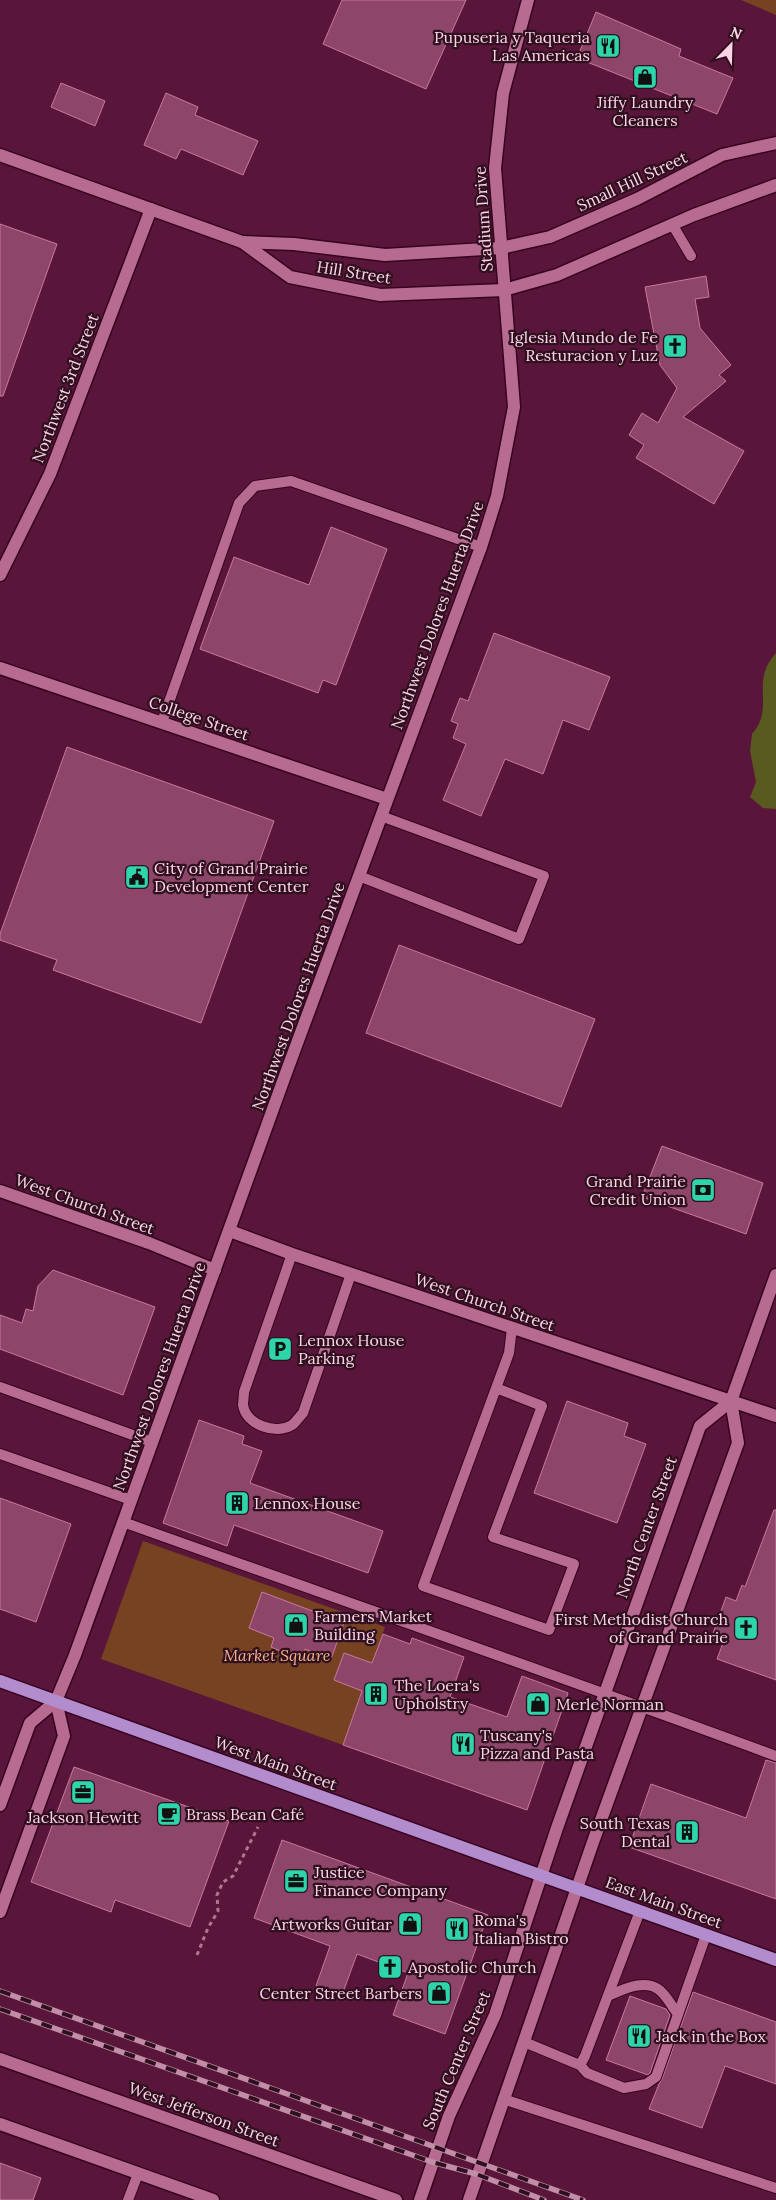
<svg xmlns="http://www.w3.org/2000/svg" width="776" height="2200" font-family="Lora,serif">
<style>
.green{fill:#774221}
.water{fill:#585a1f}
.building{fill:#8e456a;stroke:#c8799e}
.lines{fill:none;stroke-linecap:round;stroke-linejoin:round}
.lane-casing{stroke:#370321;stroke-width:12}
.street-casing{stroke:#370321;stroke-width:15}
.secondary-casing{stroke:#370321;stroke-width:15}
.primary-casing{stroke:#370321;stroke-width:15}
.path{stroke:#af7794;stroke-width:3;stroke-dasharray:4 4;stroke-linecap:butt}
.lane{stroke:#b86b90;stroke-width:10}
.street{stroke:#b86b90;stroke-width:12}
.secondary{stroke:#b86b90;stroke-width:12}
.primary{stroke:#b38cce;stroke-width:12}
.rail-casing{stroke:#c28da7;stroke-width:5.5}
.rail{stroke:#2e101f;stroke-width:4;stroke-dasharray:11;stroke-linecap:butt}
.labels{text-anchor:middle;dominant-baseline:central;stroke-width:4.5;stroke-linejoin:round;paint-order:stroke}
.poi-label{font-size:16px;fill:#ffd3e6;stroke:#2e101f;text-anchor:start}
.street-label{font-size:16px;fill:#ffd3e6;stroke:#2e101f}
.park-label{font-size:16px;font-style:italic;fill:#f6b088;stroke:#2e101f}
</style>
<rect width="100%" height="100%" fill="#5a153b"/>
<g class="green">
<polygon points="741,0 776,0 776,15"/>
<polygon points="143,1541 385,1627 343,1745 101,1659"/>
</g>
<path class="water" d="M776,653V809L763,808L750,797L756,782L750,751L752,734C776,707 749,682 776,653Z"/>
<g class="building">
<polygon points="342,0 466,0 426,89 323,44"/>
<polygon points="596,12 681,49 679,56 733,78 717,114 577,58"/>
<polygon points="61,83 105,101 95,126 51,107"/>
<polygon points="166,93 198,107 195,115 258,141 243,175 181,149 176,159 144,145"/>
<polygon points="0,224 57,244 3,396 0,396"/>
<polygon points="706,276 709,297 695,299 700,328 731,365 719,375 726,381 683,417 744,451 714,504 636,458 644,445 629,435 642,413 658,423 677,388 660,365 645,287"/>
<polygon points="331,527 387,549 336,685 323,680 318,693 200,649 234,557 309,585"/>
<polygon points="494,633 610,677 589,730 563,720 543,774 505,759 481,816 443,800 466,744 453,738 458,724 451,721 460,698 468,701"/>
<polygon points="67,747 274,821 201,1023 53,970 57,960 0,940 0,934"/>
<polygon points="399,945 595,1019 561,1107 366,1033"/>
<polygon points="662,1146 763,1183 746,1234 642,1197"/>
<polygon points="53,1270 155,1307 123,1395 0,1349 0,1315 22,1323 26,1309 33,1311 38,1286"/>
<polygon points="567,1401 628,1423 624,1436 646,1444 617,1523 534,1493"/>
<polygon points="199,1420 244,1436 242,1444 262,1451 250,1483 383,1531 368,1573 234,1525 227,1546 163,1523"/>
<polygon points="0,1498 71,1524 36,1622 0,1609"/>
<polygon points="774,1510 776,1510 776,1680 717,1659 723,1643 711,1639 726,1597 736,1601 742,1585 745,1587"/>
<polygon points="262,1592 344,1623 331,1659 305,1649 301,1659 285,1653 271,1647 274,1638 249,1628"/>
<polygon points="383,1634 410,1644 412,1638 464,1657 450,1697 507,1717 522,1676 568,1693 527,1810 343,1745 362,1691 334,1680 344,1653 372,1663"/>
<polygon points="766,1760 776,1763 776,1899 629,1847 651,1784 746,1818"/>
<polygon points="74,1767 229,1821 190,1927 115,1900 111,1912 31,1882"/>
<polygon points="282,1840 488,1915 445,2034 393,2015 408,1973 357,1954 342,1995 316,1986 330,1946 254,1918"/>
<polygon points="693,1992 776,2022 776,2084 725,2066 702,2128 649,2109 659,2084 662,2079"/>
<polygon points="630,1996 666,2009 670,2015 650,2073 648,2075 606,2060"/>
<polygon points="0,2163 41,2178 33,2200 0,2200"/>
</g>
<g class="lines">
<defs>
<g id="lane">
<polyline points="672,224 691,256"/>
<polyline points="162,722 239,503 255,486 291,481 481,547"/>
<polyline points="359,876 519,939 544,876 381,816"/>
<path d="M292,1254L244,1392C244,1396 243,1401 243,1405C246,1425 276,1435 292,1425C296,1422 300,1416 303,1413L351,1274"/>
<polyline points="0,1387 152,1442"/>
<polyline points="496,1388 542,1406 493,1537 574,1564 549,1630 423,1586 509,1353 512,1328"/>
<polyline points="0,1454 131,1500"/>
<path d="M123,1522C341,1600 559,1676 776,1756"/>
<path d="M608,1996C622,1990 643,1979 658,1989C666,1994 672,2007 678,2014"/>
<polyline points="524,2042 580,2065 587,2073 624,2088 646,2084 656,2077 706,1935"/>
<polyline points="580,2065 585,2056 640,1911"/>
<polyline points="503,2099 776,2188"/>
<polyline points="128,2200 138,2174"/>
</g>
<g id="street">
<polyline points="0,575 50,474 151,209"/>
<polyline points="0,668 387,799"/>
<polyline points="0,1191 149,1243 215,1270"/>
<polyline points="230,1231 292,1254 776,1416"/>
</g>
<g id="secondary">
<polyline points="0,155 242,242 290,277 380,295 504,290 557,275 694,215 776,185"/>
<polyline points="242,242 294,244 385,255 501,248 550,237 637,199 722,155 776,143"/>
<polyline points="0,1805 30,1723 56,1701 75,1655 286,1073 481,547 497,496 514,407 495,168 503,93 528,0"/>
<polyline points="0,1912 64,1736 56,1701"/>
<polyline points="0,2059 396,2200"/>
<polyline points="0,2124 213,2200"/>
<polyline points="420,2200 449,2116 495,2015 557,1828 700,1426 731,1401"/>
<polyline points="469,2200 593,1842 738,1443 731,1401 776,1275"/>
</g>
<polyline id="primary" points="0,1681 776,1960"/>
</defs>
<use href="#lane" class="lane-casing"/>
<use href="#street" class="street-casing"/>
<use href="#secondary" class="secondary-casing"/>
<use href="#primary" class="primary-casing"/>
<polyline class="path" points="197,1955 208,1928 218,1911 217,1895 223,1882 233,1876 258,1827"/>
<use href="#lane" class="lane"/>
<use href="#street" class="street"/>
<use href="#secondary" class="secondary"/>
<use href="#primary" class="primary"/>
<defs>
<g id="rail">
<polyline points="0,1991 583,2200"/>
<polyline points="0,2009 432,2162 476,2174 544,2200"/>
</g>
</defs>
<use href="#rail" class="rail-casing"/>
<use href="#rail" class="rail"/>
</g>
<defs>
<symbol id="restaurant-square" viewBox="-11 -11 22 22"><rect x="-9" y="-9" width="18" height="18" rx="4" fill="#2ed4aa" stroke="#2e101f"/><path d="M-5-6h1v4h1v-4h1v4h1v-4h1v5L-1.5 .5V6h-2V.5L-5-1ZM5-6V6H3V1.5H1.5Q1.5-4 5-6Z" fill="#111"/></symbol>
<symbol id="shop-square" viewBox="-11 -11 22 22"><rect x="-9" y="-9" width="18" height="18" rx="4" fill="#2ed4aa" stroke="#2e101f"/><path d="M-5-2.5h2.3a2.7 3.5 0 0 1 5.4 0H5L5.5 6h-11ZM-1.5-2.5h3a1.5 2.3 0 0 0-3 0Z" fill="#111"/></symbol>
<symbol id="church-square" viewBox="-11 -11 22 22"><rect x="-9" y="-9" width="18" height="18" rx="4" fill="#2ed4aa" stroke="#2e101f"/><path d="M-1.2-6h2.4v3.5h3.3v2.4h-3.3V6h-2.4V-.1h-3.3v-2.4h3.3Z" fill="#111"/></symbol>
<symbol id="civic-square" viewBox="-11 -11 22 22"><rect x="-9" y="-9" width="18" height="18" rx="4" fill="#2ed4aa" stroke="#2e101f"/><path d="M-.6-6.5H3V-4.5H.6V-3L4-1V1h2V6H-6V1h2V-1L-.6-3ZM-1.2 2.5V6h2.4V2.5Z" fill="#111"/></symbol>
<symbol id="bank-square" viewBox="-11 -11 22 22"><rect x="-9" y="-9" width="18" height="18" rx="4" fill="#2ed4aa" stroke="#2e101f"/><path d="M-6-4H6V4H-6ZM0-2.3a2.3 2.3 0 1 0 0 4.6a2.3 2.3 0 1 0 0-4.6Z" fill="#111"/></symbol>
<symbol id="parking-square" viewBox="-11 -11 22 22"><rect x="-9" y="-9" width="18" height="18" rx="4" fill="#2ed4aa" stroke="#2e101f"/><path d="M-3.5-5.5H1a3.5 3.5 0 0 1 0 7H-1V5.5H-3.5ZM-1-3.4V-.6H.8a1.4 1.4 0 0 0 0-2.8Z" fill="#111"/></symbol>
<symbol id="building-square" viewBox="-11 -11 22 22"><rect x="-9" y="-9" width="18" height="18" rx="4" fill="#2ed4aa" stroke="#2e101f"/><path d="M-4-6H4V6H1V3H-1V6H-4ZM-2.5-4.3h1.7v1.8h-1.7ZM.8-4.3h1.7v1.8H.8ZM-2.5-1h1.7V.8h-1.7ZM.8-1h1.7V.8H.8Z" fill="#111"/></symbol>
<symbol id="office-square" viewBox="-11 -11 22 22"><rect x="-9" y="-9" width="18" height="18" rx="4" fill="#2ed4aa" stroke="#2e101f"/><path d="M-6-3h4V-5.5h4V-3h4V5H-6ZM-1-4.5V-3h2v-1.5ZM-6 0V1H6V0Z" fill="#111"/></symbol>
<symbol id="cafe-square" viewBox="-11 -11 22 22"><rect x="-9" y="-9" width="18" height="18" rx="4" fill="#2ed4aa" stroke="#2e101f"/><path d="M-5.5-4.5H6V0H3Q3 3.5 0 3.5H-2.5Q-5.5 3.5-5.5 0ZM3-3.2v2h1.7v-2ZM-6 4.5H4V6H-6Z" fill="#111"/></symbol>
</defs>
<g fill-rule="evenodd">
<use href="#restaurant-square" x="594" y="32" width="28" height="28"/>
<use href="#shop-square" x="631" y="63" width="28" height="28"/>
<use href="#church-square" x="661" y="332" width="28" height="28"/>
<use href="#civic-square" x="123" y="863" width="28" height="28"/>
<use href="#bank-square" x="689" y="1176" width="28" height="28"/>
<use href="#parking-square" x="266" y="1335" width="28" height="28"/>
<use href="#building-square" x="223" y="1489" width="28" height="28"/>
<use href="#shop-square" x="282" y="1611" width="28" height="28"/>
<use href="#church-square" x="732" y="1614" width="28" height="28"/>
<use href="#building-square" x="362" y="1680" width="28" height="28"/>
<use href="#shop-square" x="524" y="1690" width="28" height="28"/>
<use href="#restaurant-square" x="449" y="1730" width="28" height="28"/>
<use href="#office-square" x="69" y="1778" width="28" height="28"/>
<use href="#cafe-square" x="155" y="1800" width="28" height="28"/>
<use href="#building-square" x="673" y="1818" width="28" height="28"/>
<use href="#office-square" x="282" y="1867" width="28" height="28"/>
<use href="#shop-square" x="396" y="1910" width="28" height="28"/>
<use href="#restaurant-square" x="443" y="1915" width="28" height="28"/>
<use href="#church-square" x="376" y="1953" width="28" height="28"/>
<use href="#shop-square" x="425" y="1979" width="28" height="28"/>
<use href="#restaurant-square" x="625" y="2022" width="28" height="28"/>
</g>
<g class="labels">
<g class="poi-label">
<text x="590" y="37" text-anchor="end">Pupuseria y Taqueria<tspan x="590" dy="18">Las Americas</tspan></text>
<text x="645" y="102" text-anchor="middle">Jiffy Laundry<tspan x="645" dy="18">Cleaners</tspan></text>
<text x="658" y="337" text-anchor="end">Iglesia Mundo de Fe<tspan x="658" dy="18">Resturacion y Luz</tspan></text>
<text x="154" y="868">City of Grand Prairie<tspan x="154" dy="18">Development Center</tspan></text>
<text x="686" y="1181" text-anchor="end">Grand Prairie<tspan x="686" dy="18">Credit Union</tspan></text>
<text x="298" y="1340">Lennox House<tspan x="298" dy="18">Parking</tspan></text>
<text x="254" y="1503">Lennox House</text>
<text x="314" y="1616">Farmers Market<tspan x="314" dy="18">Building</tspan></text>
<text x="728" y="1619" text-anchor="end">First Methodist Church<tspan x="728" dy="18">of Grand Prairie</tspan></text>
<text x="394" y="1685">The Loera's<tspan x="394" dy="18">Upholstry</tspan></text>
<text x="556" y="1704">Merle Norman</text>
<text x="480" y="1735">Tuscany's<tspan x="480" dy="18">Pizza and Pasta</tspan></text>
<text x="186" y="1814">Brass Bean Café</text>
<text x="83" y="1817" text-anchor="middle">Jackson Hewitt</text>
<text x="670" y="1823" text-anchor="end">South Texas<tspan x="670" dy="18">Dental</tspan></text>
<text x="314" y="1872">Justice<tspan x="314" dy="18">Finance Company</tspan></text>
<text x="474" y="1920">Roma's<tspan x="474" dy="18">Italian Bistro</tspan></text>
<text x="392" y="1924" text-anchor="end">Artworks Guitar</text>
<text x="408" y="1967">Apostolic Church</text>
<text x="422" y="1993" text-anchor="end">Center Street Barbers</text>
<text x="656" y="2036">Jack in the Box</text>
</g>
<g class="street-label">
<text transform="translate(632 181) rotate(-25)">Small Hill Street</text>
<text transform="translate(483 219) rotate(-94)">Stadium Drive</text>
<text transform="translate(354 272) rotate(9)">Hill Street</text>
<text transform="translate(65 388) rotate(-69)">Northwest 3rd Street</text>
<text transform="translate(437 615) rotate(-70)">Northwest Dolores Huerta Drive</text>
<text transform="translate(199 718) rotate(19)">College Street</text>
<text transform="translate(298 996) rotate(-70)">Northwest Dolores Huerta Drive</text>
<text transform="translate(85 1204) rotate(20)">West Church Street</text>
<text transform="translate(485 1302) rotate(19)">West Church Street</text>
<text transform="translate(159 1376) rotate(-70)">Northwest Dolores Huerta Drive</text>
<text transform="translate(646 1527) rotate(-70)">North Center Street</text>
<text transform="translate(276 1763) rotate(20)">West Main Street</text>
<text transform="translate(664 1902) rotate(20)">East Main Street</text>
<text transform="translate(456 2060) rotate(-67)">South Center Street</text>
<text transform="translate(204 2114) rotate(20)">West Jefferson Street</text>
</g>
<g class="park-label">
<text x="277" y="1655">Market Square</text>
</g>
</g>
<g transform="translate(731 45) rotate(23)" stroke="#2e101f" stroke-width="4" paint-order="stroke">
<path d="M0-4L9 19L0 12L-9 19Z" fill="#ffd3e6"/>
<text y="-8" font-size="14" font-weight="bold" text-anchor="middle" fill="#ffd3e6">N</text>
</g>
</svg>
